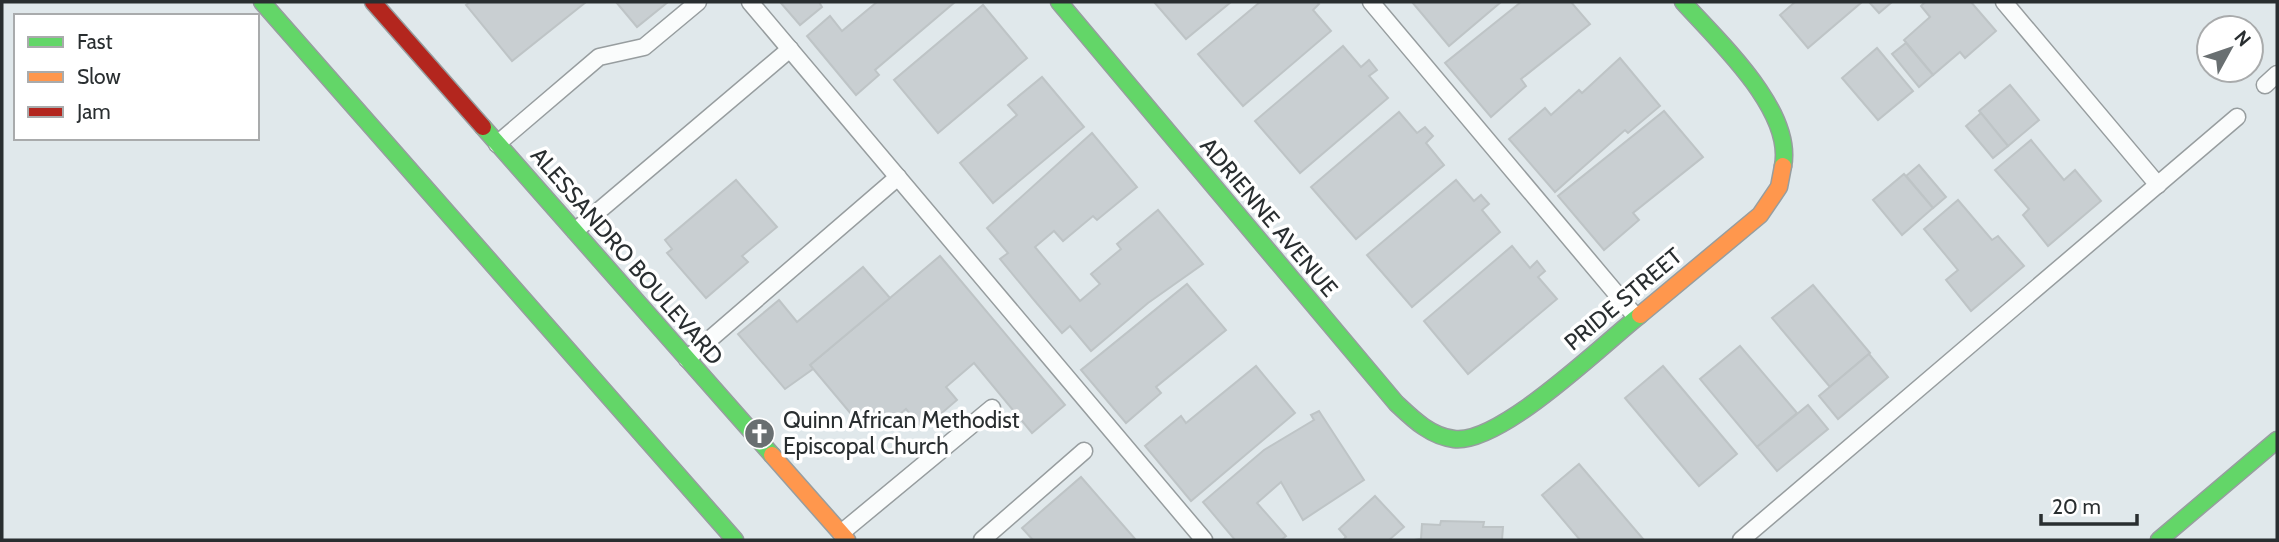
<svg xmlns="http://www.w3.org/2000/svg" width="2279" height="542" font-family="Cabin,sans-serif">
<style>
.building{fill:#c9cfd2;stroke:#bec4c6;stroke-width:2}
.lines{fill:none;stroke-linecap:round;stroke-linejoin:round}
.lane-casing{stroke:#979d9f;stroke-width:19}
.fast-casing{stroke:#979d9f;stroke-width:19}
.slow-casing{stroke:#979d9f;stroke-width:19}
.jam-casing{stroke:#979d9f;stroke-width:19}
.lane{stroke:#fafcfc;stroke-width:16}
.fast{stroke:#63d668;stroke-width:16}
.slow{stroke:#ff974d;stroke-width:16}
.jam{stroke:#b3261e;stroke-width:16}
.labels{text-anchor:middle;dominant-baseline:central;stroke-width:7;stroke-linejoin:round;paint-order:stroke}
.street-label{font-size:23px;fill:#292e30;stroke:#fff}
.poi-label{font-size:23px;fill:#292e30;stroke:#fff;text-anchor:start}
</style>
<rect width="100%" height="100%" fill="#e0e8eb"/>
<g class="building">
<polygon points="470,2 586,2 512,61 466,5"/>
<polygon points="616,2 668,2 637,27"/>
<polygon points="780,2 819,2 822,7 800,25"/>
<polygon points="877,2 955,2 875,70 879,75 856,95 807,36 830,16 842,31"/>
<polygon points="1154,2 1231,2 1186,39"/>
<polygon points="1260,2 1317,2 1319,4 1313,10 1331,31 1243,106 1198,54"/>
<polygon points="1412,2 1501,2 1449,46"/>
<polygon points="1521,2 1571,2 1590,24 1521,79 1526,86 1491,117 1445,63"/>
<polygon points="1795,2 1862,2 1808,48 1780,15"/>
<polygon points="1869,2 1892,2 1879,13"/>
<polygon points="1925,2 1971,2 1996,31 1965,58 1960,52 1933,75 1904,40 1930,17 1921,6"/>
<polygon points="983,5 1027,58 938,133 894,80"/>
<polygon points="1906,43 1933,75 1919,87 1892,54"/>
<polygon points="1343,46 1361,67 1369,60 1377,70 1369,76 1388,98 1300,173 1255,121"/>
<polygon points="1877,48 1913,91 1878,120 1842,78"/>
<polygon points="1620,58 1660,106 1628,133 1625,130 1555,192 1509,139 1545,108 1551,115 1579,90 1582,93"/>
<polygon points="1042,77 1084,127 993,203 960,163 1017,115 1008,105"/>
<polygon points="2010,85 2039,120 2008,146 1979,111"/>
<polygon points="1664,111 1703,157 1633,213 1639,220 1604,250 1558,196"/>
<polygon points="1399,112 1417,133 1425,127 1433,136 1426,143 1444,165 1356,239 1311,187"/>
<polygon points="1981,113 2008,146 1993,158 1966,126"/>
<polygon points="1092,133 1137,187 1097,220 1093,216 1063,241 1054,231 1035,247 1080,301 1100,284 1091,274 1121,249 1117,244 1158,210 1203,264 1148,303 1091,351 1070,326 1062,333 1034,300 1000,259 1008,253 987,228"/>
<polygon points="2031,140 2064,180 2075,170 2101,201 2048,246 2023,215 2029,209 1995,170"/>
<polygon points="1919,165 1946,197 1933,208 1906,176"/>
<polygon points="1904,174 1933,208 1902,235 1873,200"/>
<polygon points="736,180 777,227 742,256 748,262 706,298 667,253 672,249 665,240"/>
<polygon points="1456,180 1474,201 1481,195 1489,204 1482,210 1500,232 1412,307 1367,255"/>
<polygon points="1958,200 1992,240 1998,236 2024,266 1971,311 1946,280 1958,270 1924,229"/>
<polygon points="1512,246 1530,268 1537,261 1545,271 1538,277 1557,299 1468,374 1424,321"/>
<polygon points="940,256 1065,405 1032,433 974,363 946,387 957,400 923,429 906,409 887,425 857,421 810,365"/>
<polygon points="863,267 890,298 810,365 813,369 785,389 738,334 779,300 797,322"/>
<polygon points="1187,284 1226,330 1156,387 1161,393 1126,423 1081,370"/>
<polygon points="1813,285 1870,353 1830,387 1772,318"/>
<polygon points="1740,346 1797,413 1757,447 1700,379"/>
<polygon points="1869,354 1888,377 1838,419 1819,396"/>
<polygon points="1256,366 1295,413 1191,501 1145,446 1181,416 1186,423"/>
<polygon points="1663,366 1737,454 1699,486 1625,398"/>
<polygon points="1808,405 1828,429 1777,471 1757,447"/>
<polygon points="1319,411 1364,480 1303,520 1281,482 1257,503 1286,536 1281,540 1235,540 1203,502 1264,450 1314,420 1311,415"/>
<polygon points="1579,464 1644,540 1580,540 1542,495"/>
<polygon points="1081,477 1136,540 1033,540 1022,528"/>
<polygon points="1375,496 1404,527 1389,540 1343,540 1346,537 1339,529"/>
<polygon points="1441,521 1484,522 1483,527 1503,527 1502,540 1414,540 1421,539 1422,524 1440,525"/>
</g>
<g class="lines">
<defs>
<g id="lane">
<polyline points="750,2 1204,540"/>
<polyline points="1371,2 1636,317"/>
<polyline points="2004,2 2158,185"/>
<polyline points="2265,85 2277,74"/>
<polyline points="497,144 599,57 644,47 698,2"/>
<polyline points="575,231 790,49"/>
<polyline points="687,359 898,177"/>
<polyline points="841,533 992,408"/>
<polyline points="982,540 1084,451"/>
<polyline points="1741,540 2237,117"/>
</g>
<g id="fast">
<polyline points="262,2 735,540"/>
<path d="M1059,2L1396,403C1413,419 1430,436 1454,439C1500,445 1602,345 1640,315"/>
<path d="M1683,2C1717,40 1794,110 1783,166"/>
<polyline points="483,127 772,455"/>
<polyline points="2159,540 2277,440"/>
</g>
<g id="slow">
<polyline points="1640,315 1760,215 1779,187 1783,166"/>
<polyline points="772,455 847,540"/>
</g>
<polyline id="jam" points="373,2 483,127"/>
</defs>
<use href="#lane" class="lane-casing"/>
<use href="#fast" class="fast-casing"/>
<use href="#slow" class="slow-casing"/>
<use href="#jam" class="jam-casing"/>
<use href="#lane" class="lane"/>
<use href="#fast" class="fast"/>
<use href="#slow" class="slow"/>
<use href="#jam" class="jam"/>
</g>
<defs>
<symbol id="church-disc" viewBox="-11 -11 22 22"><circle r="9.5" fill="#696f71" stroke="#fff"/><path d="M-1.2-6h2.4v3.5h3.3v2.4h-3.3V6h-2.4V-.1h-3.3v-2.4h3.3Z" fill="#fff"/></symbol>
</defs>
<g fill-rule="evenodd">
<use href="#church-disc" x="742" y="416" width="35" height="35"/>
</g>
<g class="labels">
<g class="street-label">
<text transform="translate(1269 217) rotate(50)">ADRIENNE AVENUE</text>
<text transform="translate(627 256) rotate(49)">ALESSANDRO BOULEVARD</text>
<text transform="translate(1623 299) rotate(-40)">PRIDE STREET</text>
</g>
<g class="poi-label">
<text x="783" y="420">Quinn African Methodist<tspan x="783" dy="26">Episcopal Church</tspan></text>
</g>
</g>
<rect width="2279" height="542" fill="none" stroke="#292e30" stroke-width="7"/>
<rect x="14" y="14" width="245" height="126" fill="#ffffff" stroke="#a9abac" stroke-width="2"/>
<rect x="28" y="37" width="35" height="10" fill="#63d668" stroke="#a9abac" stroke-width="2"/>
<text x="77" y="49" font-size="21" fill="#292e30">Fast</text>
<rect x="28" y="72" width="35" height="10" fill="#ff974d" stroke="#a9abac" stroke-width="2"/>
<text x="77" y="84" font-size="21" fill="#292e30">Slow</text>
<rect x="28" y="107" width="35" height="10" fill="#b3261e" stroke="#a9abac" stroke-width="2"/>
<text x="77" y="119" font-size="21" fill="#292e30">Jam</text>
<g transform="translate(2230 49) rotate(50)"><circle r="33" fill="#ffffff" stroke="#a9abac" stroke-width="2"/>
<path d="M0-5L12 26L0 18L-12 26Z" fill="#696f71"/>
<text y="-10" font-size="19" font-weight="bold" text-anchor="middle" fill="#292e30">N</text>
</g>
<path d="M2041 514v10h96v-10" fill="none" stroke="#292e30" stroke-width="3.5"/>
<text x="2052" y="514" font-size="21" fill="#292e30" stroke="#ffffff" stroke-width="5" paint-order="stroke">20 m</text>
</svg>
